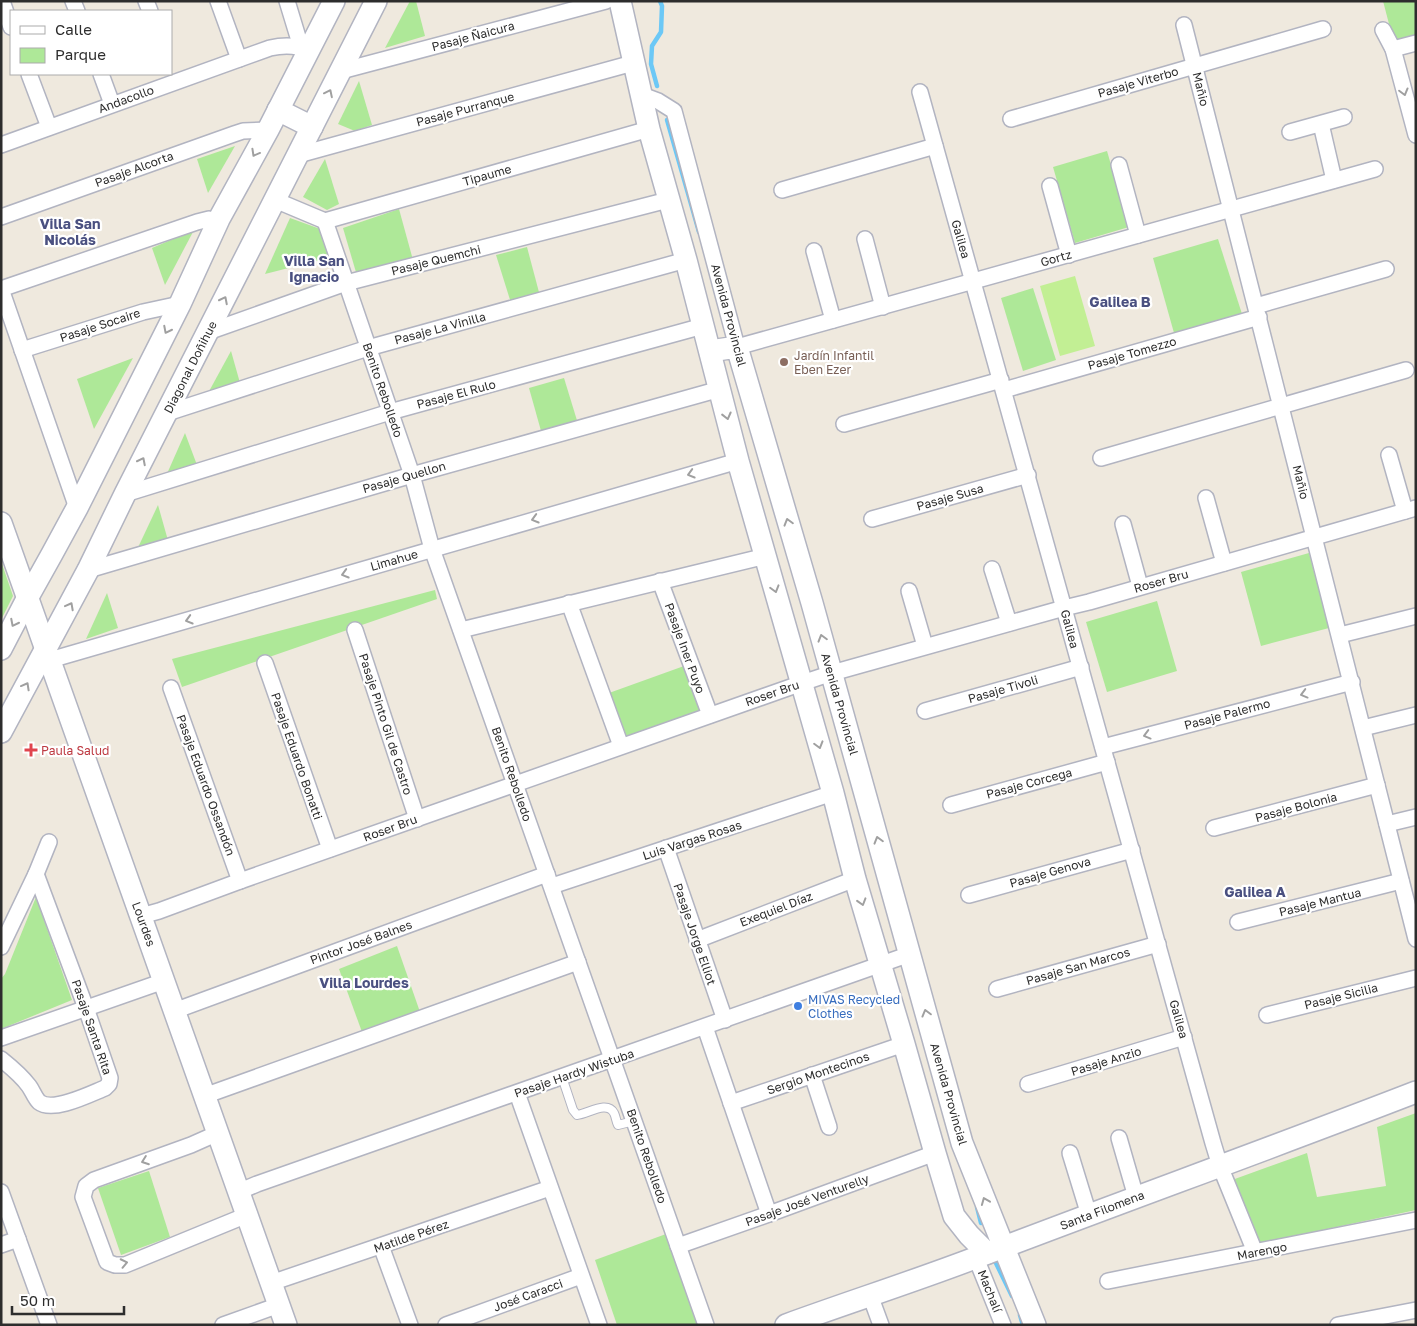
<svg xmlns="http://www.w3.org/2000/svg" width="1417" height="1326" font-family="'Golos Text',sans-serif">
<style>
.green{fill:#aee898}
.pitch{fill:#c2ef94}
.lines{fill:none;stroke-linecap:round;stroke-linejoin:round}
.stream{stroke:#6cc8f6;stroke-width:4.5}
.lane-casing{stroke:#b2b4c1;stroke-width:10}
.street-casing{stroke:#b2b4c1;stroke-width:18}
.secondary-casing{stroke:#b2b4c1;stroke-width:24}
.lane{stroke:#fff;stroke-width:8}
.street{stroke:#fff;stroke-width:15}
.secondary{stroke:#fff;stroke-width:21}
.oneway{stroke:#a0a0a0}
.education-dot{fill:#8d6e63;stroke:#fff;stroke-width:2}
.health-dot{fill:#e0444e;stroke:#fff;stroke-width:2}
.shop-dot{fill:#3f7fe0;stroke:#fff;stroke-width:2}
.labels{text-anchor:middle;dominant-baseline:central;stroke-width:4.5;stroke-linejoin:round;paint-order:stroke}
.street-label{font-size:12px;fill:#2d2d2d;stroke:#fff}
.education-label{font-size:12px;fill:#785e54;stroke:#fff;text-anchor:start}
.health-label{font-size:12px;fill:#be3a42;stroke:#fff;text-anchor:start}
.shop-label{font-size:12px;fill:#366cbe;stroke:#fff;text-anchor:start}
.neighbourhood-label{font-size:14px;font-weight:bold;fill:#4a5080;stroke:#fff}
</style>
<rect width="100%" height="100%" fill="#efe9de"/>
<g class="green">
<polygon points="410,1 416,1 425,36 385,48"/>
<polygon points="1383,1 1416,1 1416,38 1394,43"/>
<polygon points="359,81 372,125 355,131 338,124"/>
<polygon points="235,146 208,193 197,159"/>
<polygon points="1107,151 1129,227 1075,243 1053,167"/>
<polygon points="325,159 339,204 327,210 303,197"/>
<polygon points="399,209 413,260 358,279 343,228"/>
<polygon points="290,218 323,230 328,258 265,274"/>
<polygon points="194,230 165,285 152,248"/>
<polygon points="1218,239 1242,314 1174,333 1153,258"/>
<polygon points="527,247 540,296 511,303 496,255"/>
<polygon points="1033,288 1056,360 1023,371 1001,298"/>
<polygon points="231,351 240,383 207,395"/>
<polygon points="133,358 94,429 77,379"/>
<polygon points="564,378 579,427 543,438 529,388"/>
<polygon points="185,433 197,465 166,476"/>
<polygon points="158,505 169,544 134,556"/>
<polygon points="1309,553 1329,628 1261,646 1241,572"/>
<polygon points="1,561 13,596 1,620"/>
<polygon points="435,590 437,599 182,687 172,659"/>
<polygon points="107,593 118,628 86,639"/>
<polygon points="1157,601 1177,671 1107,692 1086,622"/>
<polygon points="684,666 702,709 625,739 609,693"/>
<polygon points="36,897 72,1000 1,1029 1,979 5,974"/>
<polygon points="397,946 420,1012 362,1032 339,969"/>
<polygon points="1416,1113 1416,1210 1257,1244 1232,1180 1307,1153 1317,1197 1386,1186 1377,1127"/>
<polygon points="149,1171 170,1237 121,1255 98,1188"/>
<polygon points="666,1234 697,1325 617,1325 595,1260"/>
</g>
<polygon class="pitch" points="1075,276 1095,346 1060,356 1040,286"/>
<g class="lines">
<g class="stream">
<polyline points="657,86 651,64 652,46 661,32 662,6 660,1"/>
<polyline points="667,120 699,232"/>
<polyline points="977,1207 981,1223"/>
<polyline points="994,1259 1012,1296"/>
<polyline points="1020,1315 1023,1325"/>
</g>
<defs>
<path id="lane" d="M562,1077L573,1110L577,1115C588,1114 607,1100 614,1113C616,1117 616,1121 618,1125L634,1121"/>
<g id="street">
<polyline points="2,1 11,27"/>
<polyline points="73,1 77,11"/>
<polyline points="146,1 150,11"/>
<polyline points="218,1 239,59"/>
<polyline points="287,1 301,47"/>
<polyline points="1184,25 1416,939"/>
<polyline points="1383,30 1393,49 1416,135"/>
<polyline points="1393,49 1416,43"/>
<polyline points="341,71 606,1"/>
<polyline points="29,74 49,127"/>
<polyline points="101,74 112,104"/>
<polyline points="920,92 1213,1143 1220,1166 1255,1252"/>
<polyline points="642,95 658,101 674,111 737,347 1375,169"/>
<polyline points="1011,119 1323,29"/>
<polyline points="1321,124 1334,180"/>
<polyline points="1290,132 1344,117"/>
<path d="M1,145L270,48C284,45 297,45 309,51"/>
<polyline points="298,155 633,63"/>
<polyline points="1119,165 1138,235"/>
<polyline points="1050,186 1069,255"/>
<polyline points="782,190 935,146"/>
<polyline points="275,200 325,221"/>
<polyline points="1,217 234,134 243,131 268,130"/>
<polyline points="325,221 412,475 432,549 706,1325"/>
<polyline points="325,221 649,129"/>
<polyline points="865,239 883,307"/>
<polyline points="814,251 833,320"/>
<polyline points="1,289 77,508"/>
<polyline points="1,289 197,222 209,219 218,221 219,219"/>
<polyline points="1256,306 1386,269"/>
<polyline points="208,332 346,283 668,200"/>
<polyline points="22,350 143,312 180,304"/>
<polyline points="1004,390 1259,317"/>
<polyline points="167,413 368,348 686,260"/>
<polyline points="844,424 1001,380"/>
<polyline points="1389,455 1405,511"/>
<polyline points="1101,458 1406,370"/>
<polyline points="125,494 390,412 703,326"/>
<polyline points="1206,498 1224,563"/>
<polyline points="872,519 1028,475"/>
<polyline points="1123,524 1140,586"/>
<polyline points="992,569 1009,623"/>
<polyline points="88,570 412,475 720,389"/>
<polyline points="660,581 710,715"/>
<polyline points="909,591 925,646"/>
<polyline points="569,603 621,746"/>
<polyline points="355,630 417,819"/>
<polyline points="461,630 766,556"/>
<polyline points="1340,635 1416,616"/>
<polyline points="50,660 738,461"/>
<polyline points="265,663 330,849"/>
<polyline points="171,688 240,881"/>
<polyline points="925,711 1081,667"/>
<polyline points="1363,728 1416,715"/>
<polyline points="1103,747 1352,682"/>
<polyline points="951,805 1107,762"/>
<polyline points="1387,824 1416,817"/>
<polyline points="1214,828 1377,785"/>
<polyline points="666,848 725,1020"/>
<polyline points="552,886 833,793"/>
<polyline points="969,895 1132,850"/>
<polyline points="141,916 159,911 240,881 802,683 832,673 1064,608 1089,602 1416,508"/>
<polyline points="1238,922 1401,881"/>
<polyline points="697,940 855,879"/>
<polyline points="1,947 36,874 49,842"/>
<polyline points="997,989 1158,944"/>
<polyline points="174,1011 547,874"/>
<polyline points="1267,1015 1416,978"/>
<polyline points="705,1027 769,1214"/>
<polyline points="1,1038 164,981"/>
<path d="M1,1059C11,1067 21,1075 29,1086C32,1090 35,1098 39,1102C53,1113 90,1094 105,1088L109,1084L110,1078L86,1008L36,874"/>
<polyline points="812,1075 829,1127"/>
<polyline points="1028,1084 1184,1037"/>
<polyline points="517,1093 599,1325"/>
<polyline points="204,1096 578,962"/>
<polyline points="731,1103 904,1044"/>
<polyline points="218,1133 191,1145 94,1180 86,1186 83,1197 107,1262 115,1265 125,1265 247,1215"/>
<polyline points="1119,1138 1136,1197"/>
<polyline points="1070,1153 1089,1215"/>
<polyline points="1,1192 49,1325"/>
<polyline points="238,1192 257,1184 910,954"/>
<polyline points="1,1245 18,1239"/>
<polyline points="381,1246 410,1325"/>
<polyline points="678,1246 769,1214 935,1153"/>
<polyline points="976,1258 1003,1325"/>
<polyline points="1108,1281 1416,1220"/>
<polyline points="271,1283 550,1188"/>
<polyline points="870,1295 881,1325"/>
<polyline points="223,1325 279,1305"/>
<polyline points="446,1325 581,1276"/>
<polyline points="1338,1325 1416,1310"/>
</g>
<g id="secondary">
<polyline points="620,1 649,129 686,260 738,461 833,793 855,879 904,1044 935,1153 954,1216 969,1235 987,1253"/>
<polyline points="278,110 312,127"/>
<polyline points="710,351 737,347 812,603 962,1143 1035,1325"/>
<polyline points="1,523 286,1325"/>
<polyline points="1,649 28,597 52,554 77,508 180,304 219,219 268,130 334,1"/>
<polyline points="1,732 88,570 125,494 376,1"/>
<path d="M786,1325C849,1302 912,1282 975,1258C1121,1202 1269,1149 1416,1092"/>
</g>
</defs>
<use href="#lane" class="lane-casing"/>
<use href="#street" class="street-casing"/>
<use href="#secondary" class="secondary-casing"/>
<use href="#lane" class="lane"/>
<use href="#street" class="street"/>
<use href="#secondary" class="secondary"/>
</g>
<defs><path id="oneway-chevron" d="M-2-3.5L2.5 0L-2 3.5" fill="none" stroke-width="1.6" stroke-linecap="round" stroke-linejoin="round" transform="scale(1.25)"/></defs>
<g class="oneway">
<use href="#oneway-chevron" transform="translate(1404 92) rotate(75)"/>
<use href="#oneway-chevron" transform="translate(329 93) rotate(-64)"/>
<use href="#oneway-chevron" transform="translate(255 153) rotate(119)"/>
<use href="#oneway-chevron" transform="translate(224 300) rotate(-63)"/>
<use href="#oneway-chevron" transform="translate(167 330) rotate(117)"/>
<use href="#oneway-chevron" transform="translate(727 416) rotate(76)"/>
<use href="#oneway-chevron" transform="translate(142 461) rotate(-63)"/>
<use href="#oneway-chevron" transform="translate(691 474) rotate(164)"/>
<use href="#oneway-chevron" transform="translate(535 519) rotate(164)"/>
<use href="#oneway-chevron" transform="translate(788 522) rotate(-106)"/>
<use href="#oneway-chevron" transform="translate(345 574) rotate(164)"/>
<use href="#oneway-chevron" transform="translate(775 589) rotate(74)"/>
<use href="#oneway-chevron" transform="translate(70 606) rotate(-62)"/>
<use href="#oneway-chevron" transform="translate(189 620) rotate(164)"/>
<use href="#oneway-chevron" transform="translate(14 623) rotate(117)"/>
<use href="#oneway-chevron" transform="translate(822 638) rotate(-106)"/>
<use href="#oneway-chevron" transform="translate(26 686) rotate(-61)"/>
<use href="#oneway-chevron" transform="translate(1304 694) rotate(165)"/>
<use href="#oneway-chevron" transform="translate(1147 735) rotate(165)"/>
<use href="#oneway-chevron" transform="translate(819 745) rotate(74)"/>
<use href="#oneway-chevron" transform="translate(878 840) rotate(-106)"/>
<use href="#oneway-chevron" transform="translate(862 902) rotate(73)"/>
<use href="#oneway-chevron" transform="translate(926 1013) rotate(-105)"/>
<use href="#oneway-chevron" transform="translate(145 1161) rotate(160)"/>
<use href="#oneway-chevron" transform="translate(985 1201) rotate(-112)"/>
<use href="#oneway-chevron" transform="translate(124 1263) rotate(-12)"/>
</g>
<circle class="education-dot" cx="784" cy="362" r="5"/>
<path class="health-dot" d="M28.5 742.5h5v5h5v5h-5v5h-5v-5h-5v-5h5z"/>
<circle class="shop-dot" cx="798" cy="1006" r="5"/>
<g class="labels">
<g class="street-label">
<text transform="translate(473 36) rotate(-15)">Pasaje Ñaicura</text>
<text transform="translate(1138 82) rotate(-16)">Pasaje Viterbo</text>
<text transform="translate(1201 89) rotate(76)">Mañio</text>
<text transform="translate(126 99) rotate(-20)">Andacollo</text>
<text transform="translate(465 109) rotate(-15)">Pasaje Purranque</text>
<text transform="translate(134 169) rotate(-20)">Pasaje Alcorta</text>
<text transform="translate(487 175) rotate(-16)">Tipaume</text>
<text transform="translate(961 239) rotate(74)">Galilea</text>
<text transform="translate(1056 258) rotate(-16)">Gortz</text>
<text transform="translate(436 260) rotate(-14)">Pasaje Quemchi</text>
<text transform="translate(729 315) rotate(75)">Avenida Provincial</text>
<text transform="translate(100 325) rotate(-18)">Pasaje Socaire</text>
<text transform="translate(440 328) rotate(-15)">Pasaje La Vinilla</text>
<text transform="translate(1132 353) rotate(-16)">Pasaje Tomezzo</text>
<text transform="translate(190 367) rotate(-63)">Diagonal Doñihue</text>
<text transform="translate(383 390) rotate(71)">Benito Rebolledo</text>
<text transform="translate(456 394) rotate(-15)">Pasaje El Rulo</text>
<text transform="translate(404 477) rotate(-16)">Pasaje Quellon</text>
<text transform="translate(1301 482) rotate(76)">Mañio</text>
<text transform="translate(950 497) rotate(-16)">Pasaje Susa</text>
<text transform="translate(394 560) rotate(-16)">Limahue</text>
<text transform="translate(1161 581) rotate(-16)">Roser Bru</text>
<text transform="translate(1070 629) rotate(75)">Galilea</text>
<text transform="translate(685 648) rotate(70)">Pasaje Iner Puyo</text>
<text transform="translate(1003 689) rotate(-16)">Pasaje Tivoli</text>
<text transform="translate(772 693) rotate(-19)">Roser Bru</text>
<text transform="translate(840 704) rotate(74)">Avenida Provincial</text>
<text transform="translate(1227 714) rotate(-15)">Pasaje Palermo</text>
<text transform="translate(386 724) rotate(72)">Pasaje Pinto Gil de Castro</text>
<text transform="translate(297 756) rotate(71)">Pasaje Eduardo Bonatti</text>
<text transform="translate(512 774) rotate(71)">Benito Rebolledo</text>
<text transform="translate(1029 783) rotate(-15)">Pasaje Corcega</text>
<text transform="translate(206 785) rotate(70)">Pasaje Eduardo Ossandón</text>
<text transform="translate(1296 807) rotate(-15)">Pasaje Bolonia</text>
<text transform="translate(390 828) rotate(-20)">Roser Bru</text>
<text transform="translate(692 840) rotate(-18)">Luis Vargas Rosas</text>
<text transform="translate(1050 872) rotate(-16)">Pasaje Genova</text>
<text transform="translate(1320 902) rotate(-14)">Pasaje Mantua</text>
<text transform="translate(776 909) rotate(-21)">Exequiel Díaz</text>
<text transform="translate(144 924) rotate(70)">Lourdes</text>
<text transform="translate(695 934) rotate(71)">Pasaje Jorge Elliot</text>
<text transform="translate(361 942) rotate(-20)">Pintor José Balnes</text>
<text transform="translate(1078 966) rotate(-16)">Pasaje San Marcos</text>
<text transform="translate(1341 996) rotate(-14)">Pasaje Sicilia</text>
<text transform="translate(1179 1019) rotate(74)">Galilea</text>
<text transform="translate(92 1027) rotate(71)">Pasaje Santa Rita</text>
<text transform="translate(1106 1061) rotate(-17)">Pasaje Anzio</text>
<text transform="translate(574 1073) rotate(-19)">Pasaje Hardy Wistuba</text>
<text transform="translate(818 1073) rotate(-19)">Sergio Montecinos</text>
<text transform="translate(949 1094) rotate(74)">Avenida Provincial</text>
<text transform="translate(647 1156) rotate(71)">Benito Rebolledo</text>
<text transform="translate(807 1200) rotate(-20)">Pasaje José Venturelly</text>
<text transform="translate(1102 1210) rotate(-21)">Santa Filomena</text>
<text transform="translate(411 1236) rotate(-19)">Matilde Pérez</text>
<text transform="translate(1262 1251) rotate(-11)">Marengo</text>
<text transform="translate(990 1291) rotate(68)">Machalí</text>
<text transform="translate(528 1295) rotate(-20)">José Caracci</text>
</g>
<g class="education-label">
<text x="794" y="355">Jardín Infantil<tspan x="794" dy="14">Eben Ezer</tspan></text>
</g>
<g class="health-label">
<text x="41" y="750">Paula Salud</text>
</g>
<g class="shop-label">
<text x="808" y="999">MIVAS Recycled<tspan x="808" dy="14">Clothes</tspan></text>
</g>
<g class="neighbourhood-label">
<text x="70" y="223">Villa San<tspan x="70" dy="16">Nicolás</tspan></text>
<text x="314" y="260">Villa San<tspan x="314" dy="16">Ignacio</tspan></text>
<text x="1120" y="301">Galilea B</text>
<text x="1255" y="891">Galilea A</text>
<text x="364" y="982">Villa Lourdes</text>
</g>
</g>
<rect width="1417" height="1326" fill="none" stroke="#2d2d2d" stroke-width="5"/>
<rect x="10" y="10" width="162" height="65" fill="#ffffff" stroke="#ababab"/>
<rect x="20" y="26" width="25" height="8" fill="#ffffff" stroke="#ababab"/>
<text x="55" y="35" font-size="15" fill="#2d2d2d">Calle</text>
<rect x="20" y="48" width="25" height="15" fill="#aee898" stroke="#ababab"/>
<text x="55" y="60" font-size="15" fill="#2d2d2d">Parque</text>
<path d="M12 1306v8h112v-8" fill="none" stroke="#2d2d2d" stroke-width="2.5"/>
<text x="20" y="1306" font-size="15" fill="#2d2d2d" stroke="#ffffff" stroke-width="4" paint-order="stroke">50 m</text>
</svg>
